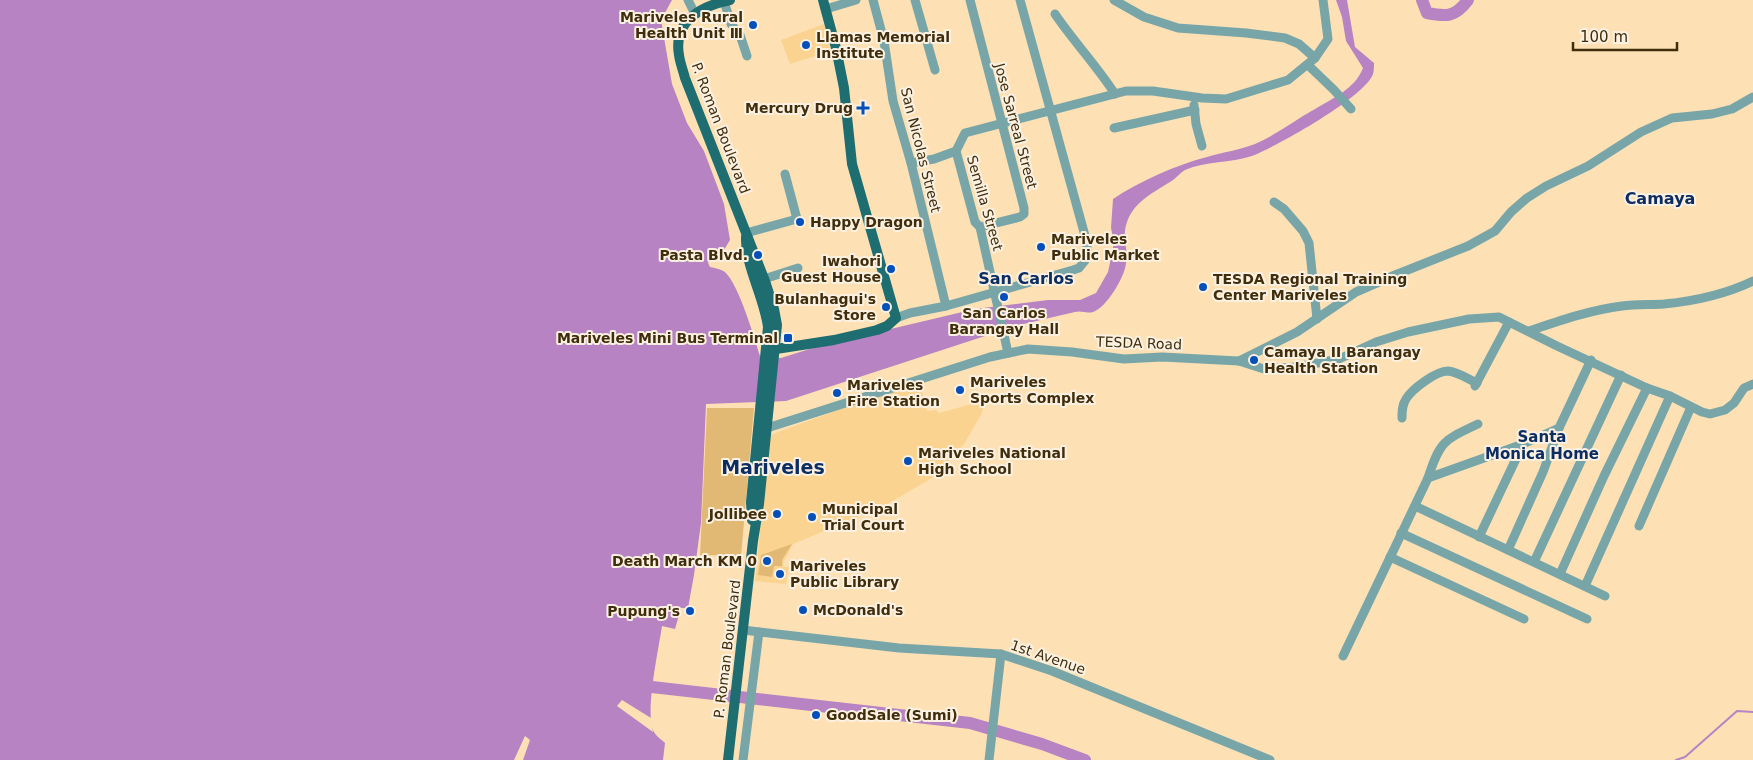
<svg xmlns="http://www.w3.org/2000/svg" width="1753" height="760" font-family="'DejaVu Sans',sans-serif">
<style>
.built{fill:#fbd390}
.green{fill:#e2b974}
.water{fill:#b783c3}
.pier{fill:#fde1b5}
.lines{fill:none;stroke-linecap:round;stroke-linejoin:round}
.stream{stroke:#b783c3;stroke-width:2}
.river{stroke:#b783c3;stroke-width:12}
.minor{stroke:#78a6a8;stroke-width:9}
.major{stroke:#1d6d71;stroke-width:10}
.poi-dot{fill:#054fb9;stroke:#fbf1e3;stroke-width:2}
.labels{text-anchor:middle;dominant-baseline:central;stroke-width:4;stroke-linejoin:round;paint-order:stroke}
.poi-label{font-size:14px;font-weight:bold;fill:#3f2d0b;stroke:#fbf1e3;text-anchor:start}
.street-label{font-size:14px;fill:#3f2d0b;stroke:#fbf1e3}
.neighbourhood-label{font-size:15px;font-weight:bold;fill:#0c2d61;stroke:#fbf1e3}
.quarter-label{font-size:16px;font-weight:bold;fill:#0c2d61;stroke:#fbf1e3}
.district-label{font-size:19px;font-weight:bold;fill:#0c2d61;stroke:#fbf1e3}
</style>
<rect width="100%" height="100%" fill="#fde1b5"/>
<g class="built">
<polygon points="824,24 831,51 790,64 781,40"/>
<polygon points="920,382 927,411 936,410 939,413 986,400 981,415 964,444 932,478 884,506 793,544 784,561 783,567 789,567 786,584 755,581 770,435 849,406"/>
</g>
<g class="green">
<polygon points="707,408 754,408 741,556 700,555"/>
<polygon points="792,544 782,560 782,566 774,566 772,577 758,575 761,555"/>
</g>
<path class="water" d="M0,0H672L661,20L672,84L687,123L704,151L724,204L730,240L724,250L712,255L708,263L710,267C715,268 720,269 725,272C739,285 754,337 760,356L781,358L819,346L975,309L1048,300H1080L1096,293L1108,272L1111,258L1114,242L1111,228L1113,199C1140,181 1176,165 1207,157C1223,152 1240,150 1255,144C1276,135 1295,120 1315,109C1333,98 1355,89 1363,68L1346,41L1342,17L1336,0H1347L1355,47L1374,63C1374,66 1374,71 1373,74C1365,97 1276,147 1252,156C1230,163 1206,161 1185,170C1181,172 1177,177 1173,180C1155,192 1135,200 1127,222C1121,240 1129,248 1126,263C1125,277 1106,308 1093,312C1088,314 1081,310 1075,312C1056,316 1038,321 1019,325L786,401L706,404L701,523L694,575L688,608H681L675,629L662,626C659,647 644,716 654,732C656,736 662,740 665,743L663,760H0Z"/>
<g class="pier">
<polygon points="622,700 651,718 653,732 617,706"/>
<polygon points="525,736 530,740 523,760 514,760"/>
</g>
<g class="lines">
<polyline class="stream" points="1676,760 1685,757 1737,711 1753,712"/>
<g class="river">
<path d="M1422,0L1427,13C1447,17 1455,17 1468,0"/>
<polyline points="652,687 970,723 1042,744 1085,760"/>
</g>
<g class="minor">
<polyline points="688,0 695,14"/>
<polyline points="873,0 884,41 893,101 911,163 946,306"/>
<polyline points="915,0 935,70"/>
<polyline points="970,0 1024,208 1024,214 1020,217 980,227"/>
<polyline points="1114,0 1144,17 1178,28 1246,33 1285,38 1299,44 1315,58"/>
<polyline points="724,1 731,24 740,35 747,56"/>
<polyline points="826,9 856,0"/>
<path d="M1055,14C1074,42 1097,66 1115,94"/>
<polyline points="1308,65 1334,90 1351,109"/>
<polyline points="1194,105 1196,124 1202,146"/>
<polyline points="1114,128 1195,110"/>
<polyline points="956,151 975,222 980,227 1008,353"/>
<polyline points="911,163 934,159 956,151 965,133 1126,91 1153,91 1202,98 1226,99 1288,80 1315,58 1328,39 1323,0"/>
<polyline points="1274,202 1284,209 1303,231 1309,243 1317,319"/>
<polyline points="746,233 797,219 785,174"/>
<polyline points="764,279 798,268"/>
<polyline points="896,318 910,313 946,306 1073,270 1079,268 1087,258 1087,243 1020,0"/>
<path d="M1529,331C1559,321 1590,310 1622,306C1636,304 1650,305 1664,304C1695,301 1724,295 1753,281"/>
<polyline points="1239,361 1297,332 1356,292 1395,275 1468,246 1495,231 1511,212 1527,198 1546,186 1588,166 1641,132 1672,118 1712,114 1732,109 1753,97"/>
<polyline points="1475,386 1509,322"/>
<path d="M1402,418C1402,411 1402,405 1406,399C1412,389 1436,371 1448,371C1458,372 1468,379 1477,383"/>
<polyline points="767,428 990,357 1028,349 1072,352 1124,359 1162,357 1239,361 1264,369 1296,367 1339,359 1376,342 1408,332 1469,319 1499,317 1557,346 1647,388 1670,396 1702,412 1710,414 1725,410 1734,403 1744,388 1753,384"/>
<path d="M1428,478C1440,441 1444,440 1478,424"/>
<polyline points="1415,506 1605,596"/>
<polyline points="1639,526 1691,407"/>
<polyline points="1401,533 1587,619"/>
<polyline points="1479,537 1523,444"/>
<polyline points="1508,550 1543,472 1559,428"/>
<polyline points="1390,557 1524,619"/>
<polyline points="1534,562 1621,375"/>
<polyline points="1560,574 1604,476 1647,388"/>
<polyline points="1585,586 1670,396"/>
<polyline points="743,630 899,648 1001,654 1052,671 1270,760"/>
<polyline points="1343,656 1428,478 1523,444 1559,428 1591,360"/>
<polyline points="743,760 759,632"/>
<polyline points="989,760 1001,654"/>
</g>
<g class="major">
<path d="M746,237C745,265 764,297 768,327L751,502L752,520"/>
<polyline points="776,349 834,340 877,330 887,326 896,318 852,164 844,88 836,48 823,0"/>
<path d="M728,760L753,541L759,504L777,325L774,309L765,281L685,78C683,70 680,63 679,55C673,21 701,6 730,0"/>
</g>
</g>
<g class="poi-dot">
<circle cx="753" cy="25" r="5"/>
<circle cx="806" cy="45" r="5"/>
<path d="M860.5 100.5h5v5h5v5h-5v5h-5v-5h-5v-5h5z"/>
<circle cx="800" cy="222" r="5"/>
<circle cx="1041" cy="247" r="5"/>
<circle cx="758" cy="255" r="5"/>
<circle cx="891" cy="269" r="5"/>
<circle cx="1203" cy="287" r="5"/>
<circle cx="1004" cy="297" r="5"/>
<circle cx="886" cy="307" r="5"/>
<rect x="783" y="333" width="10" height="10" rx="2.5"/>
<circle cx="1254" cy="360" r="5"/>
<circle cx="960" cy="390" r="5"/>
<circle cx="837" cy="393" r="5"/>
<circle cx="908" cy="461" r="5"/>
<circle cx="777" cy="514" r="5"/>
<circle cx="812" cy="517" r="5"/>
<circle cx="767" cy="561" r="5"/>
<circle cx="780" cy="574" r="5"/>
<circle cx="803" cy="610" r="5"/>
<circle cx="690" cy="611" r="5"/>
<circle cx="816" cy="715" r="5"/>
</g>
<g class="labels">
<g class="poi-label">
<text x="743" y="17" text-anchor="end">Mariveles Rural<tspan x="743" dy="16">Health Unit Ⅲ</tspan></text>
<text x="816" y="37">Llamas Memorial<tspan x="816" dy="16">Institute</tspan></text>
<text x="853" y="108" text-anchor="end">Mercury Drug</text>
<text x="810" y="222">Happy Dragon</text>
<text x="1051" y="239">Mariveles<tspan x="1051" dy="16">Public Market</tspan></text>
<text x="748" y="255" text-anchor="end">Pasta Blvd.</text>
<text x="881" y="261" text-anchor="end">Iwahori<tspan x="881" dy="16">Guest House</tspan></text>
<text x="1213" y="279">TESDA Regional Training<tspan x="1213" dy="16">Center Mariveles</tspan></text>
<text x="876" y="299" text-anchor="end">Bulanhagui's<tspan x="876" dy="16">Store</tspan></text>
<text x="1004" y="313" text-anchor="middle">San Carlos<tspan x="1004" dy="16">Barangay Hall</tspan></text>
<text x="778" y="338" text-anchor="end">Mariveles Mini Bus Terminal</text>
<text x="1264" y="352">Camaya II Barangay<tspan x="1264" dy="16">Health Station</tspan></text>
<text x="970" y="382">Mariveles<tspan x="970" dy="16">Sports Complex</tspan></text>
<text x="847" y="385">Mariveles<tspan x="847" dy="16">Fire Station</tspan></text>
<text x="918" y="453">Mariveles National<tspan x="918" dy="16">High School</tspan></text>
<text x="822" y="509">Municipal<tspan x="822" dy="16">Trial Court</tspan></text>
<text x="767" y="514" text-anchor="end">Jollibee</text>
<text x="757" y="561" text-anchor="end">Death March KM 0</text>
<text x="790" y="566">Mariveles<tspan x="790" dy="16">Public Library</tspan></text>
<text x="813" y="610">McDonald's</text>
<text x="680" y="611" text-anchor="end">Pupung's</text>
<text x="826" y="715">GoodSale (Sumi)</text>
</g>
<g class="street-label">
<text transform="translate(1016 126) rotate(75)">Jose Sarreal Street</text>
<text transform="translate(721 128) rotate(69)">P. Roman Boulevard</text>
<text transform="translate(921 150) rotate(76)">San Nicolas Street</text>
<text transform="translate(985 203) rotate(74)">Semilla Street</text>
<text transform="translate(1139 343) rotate(2)">TESDA Road</text>
<text transform="translate(727 649) rotate(-83)">P. Roman Boulevard</text>
<text transform="translate(1048 657) rotate(19)">1st Avenue</text>
</g>
<g class="neighbourhood-label">
<text x="1542" y="437">Santa<tspan x="1542" dy="17">Monica Home</tspan></text>
</g>
<g class="quarter-label">
<text x="1660" y="198">Camaya</text>
<text x="1026" y="278">San Carlos</text>
</g>
<g class="district-label">
<text x="773" y="467">Mariveles</text>
</g>
</g>
<path d="M1573 42v8h104v-8" fill="none" stroke="#3f2d0b" stroke-width="2.5"/>
<text x="1580" y="42" font-size="15" fill="#3f2d0b" stroke="#fbf1e3" stroke-width="4" paint-order="stroke">100 m</text>
</svg>
